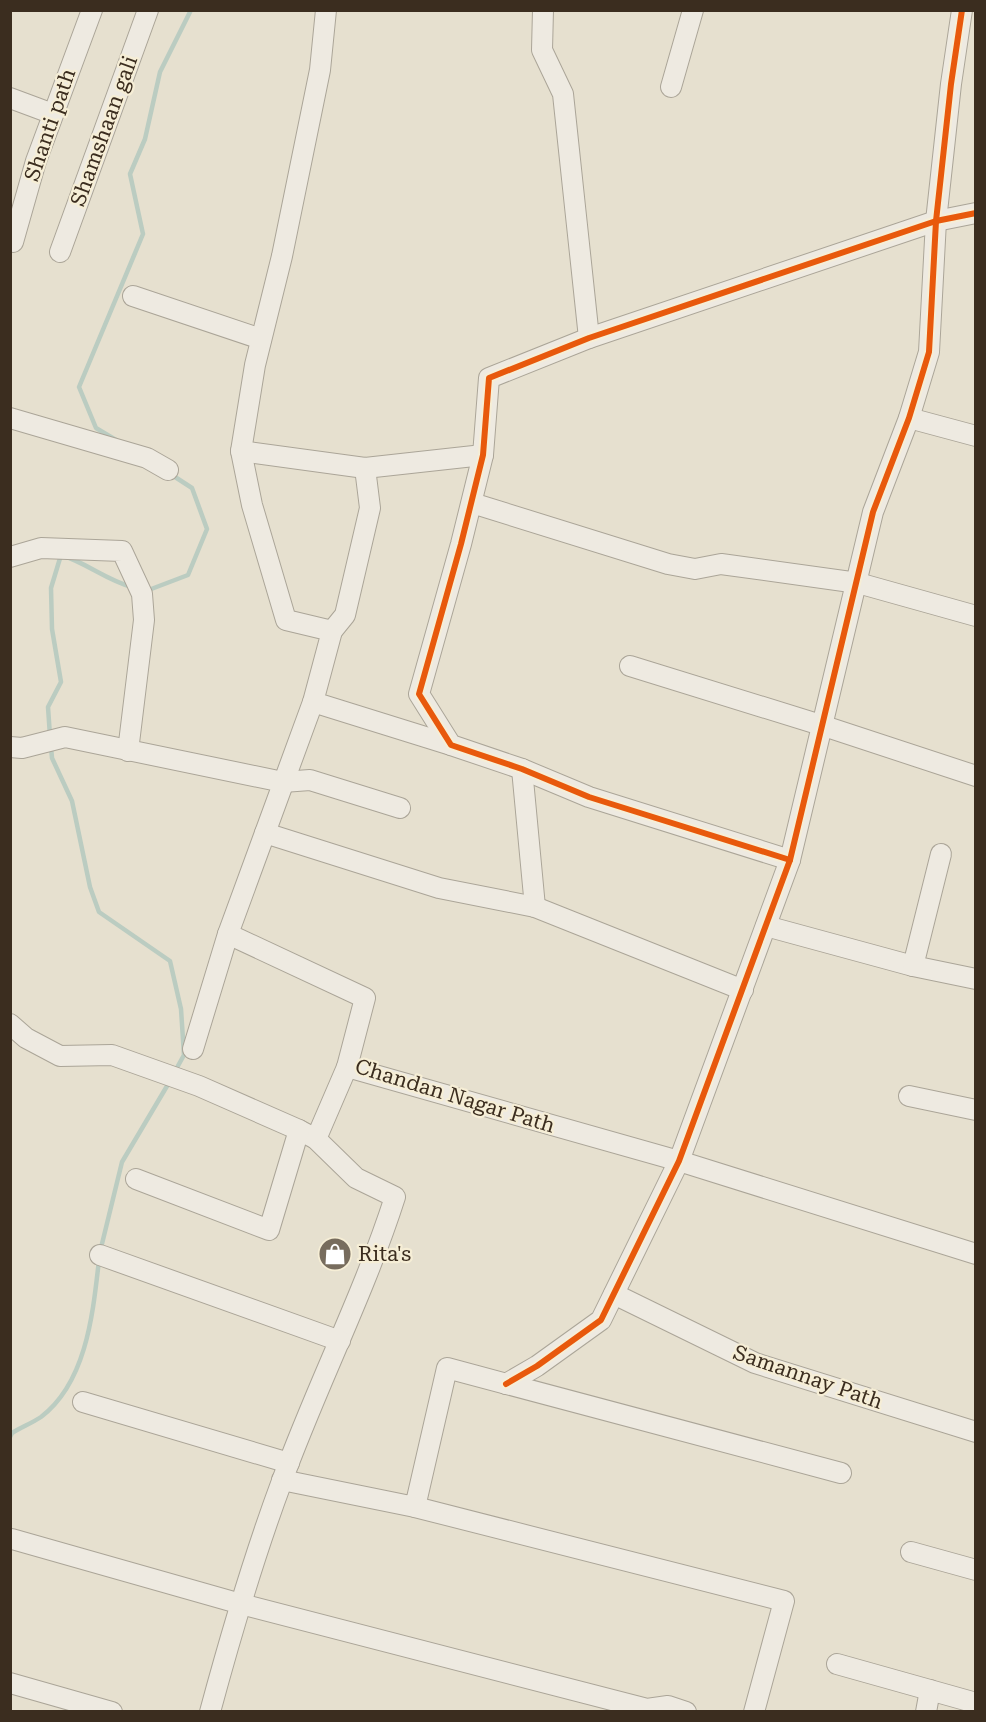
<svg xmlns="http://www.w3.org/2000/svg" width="986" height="1722" font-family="'Roboto Serif',serif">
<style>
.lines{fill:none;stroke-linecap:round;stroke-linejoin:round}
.stream{stroke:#bbccc1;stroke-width:4.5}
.minor-casing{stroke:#aba598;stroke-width:22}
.minor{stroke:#eeeae1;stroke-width:20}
.cycleway-casing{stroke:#f6eed6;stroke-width:10}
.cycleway{stroke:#e8590c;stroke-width:6}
.labels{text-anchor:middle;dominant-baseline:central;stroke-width:4.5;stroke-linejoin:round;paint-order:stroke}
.street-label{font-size:21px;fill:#3b2d1f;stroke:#f6eed6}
.poi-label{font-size:21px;fill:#3b2d1f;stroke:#f6eed6;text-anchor:start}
</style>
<rect width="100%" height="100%" fill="#e6e0cf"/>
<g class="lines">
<g class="stream">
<polyline points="116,440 96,428 79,387 143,234 130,174 145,139 160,72 191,10"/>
<polyline points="146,591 188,575 207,529 192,488 172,475"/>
<path d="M50,736L48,707L61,682L52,629L51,588L61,555C87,563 106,580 132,587"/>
<polyline points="51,747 52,758 72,801 90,887 99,912 170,961 181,1009 184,1055 174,1073"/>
<polyline points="100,1252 122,1162 170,1081"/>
<path d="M10,1437L12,1433C22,1427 32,1423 41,1417C87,1382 93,1312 99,1260"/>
</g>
<defs>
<g id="minor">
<polyline points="326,10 320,70 282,256 255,365 241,451 252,505 286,620 332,631 313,702 451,745"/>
<polyline points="543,10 542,50 563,94 589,338"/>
<polyline points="671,87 693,10"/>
<polyline points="10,98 53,114"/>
<polyline points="13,242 36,161 92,10"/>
<polyline points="60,252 148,10"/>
<polyline points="133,296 261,339"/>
<polyline points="10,418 147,458 168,470"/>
<polyline points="909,418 976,436"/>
<polyline points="241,451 365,468 483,455"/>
<polyline points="472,503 668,564 695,569 721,564 858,583 976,616"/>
<polyline points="10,557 41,548 122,551 142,594 144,620 128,751"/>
<polyline points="332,631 345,615 370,508 365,468"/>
<polyline points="630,666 824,726 976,776"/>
<polyline points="313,702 228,934 365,998 347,1067 679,1161 976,1254"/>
<polyline points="10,747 22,748 65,737 283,782 310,780 400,808"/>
<polyline points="522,769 535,907"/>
<polyline points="265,833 439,888 535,907 743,990"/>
<polyline points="790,860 589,797 522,769 451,745 419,694 461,544 483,455 489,378 589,338 936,221 976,213"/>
<polyline points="766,926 913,966 976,979"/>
<polyline points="913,966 941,854"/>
<path d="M10,1024L26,1038L60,1056L112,1055L199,1086L299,1130L316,1139L356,1178L395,1197C364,1294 317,1385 282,1481C254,1556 231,1634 210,1712"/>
<polyline points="193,1049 228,934"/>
<polyline points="909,1096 976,1110"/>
<polyline points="316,1139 347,1067"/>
<polyline points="136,1179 269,1230 299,1130"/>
<polyline points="100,1255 340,1341"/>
<polyline points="614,1294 755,1363 976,1432"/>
<polyline points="506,1384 537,1366 601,1320 679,1161 790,860 873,512 909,418 929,352 936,221 951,84 962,10"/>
<polyline points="83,1402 289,1463"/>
<polyline points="282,1480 415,1507 447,1368 841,1473"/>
<polyline points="415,1507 784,1601 754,1712"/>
<polyline points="12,1539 241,1604 647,1709 668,1706 686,1712"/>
<polyline points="911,1552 976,1570"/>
<polyline points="837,1664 976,1703"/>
<polyline points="10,1683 112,1712"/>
<polyline points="926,1712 930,1690"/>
</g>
</defs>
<use href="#minor" class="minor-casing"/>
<use href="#minor" class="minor"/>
<defs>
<g id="cycleway">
<polyline points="790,860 589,797 522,769 451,745 419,694 461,544 483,455 489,378 589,338 936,221 976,213"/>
<polyline points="506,1384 537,1366 601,1320 679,1161 790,860 873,512 909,418 929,352 936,221 951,84 962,10"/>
</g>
</defs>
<use href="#cycleway" class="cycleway-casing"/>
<use href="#cycleway" class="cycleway"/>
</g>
<defs>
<symbol id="shop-disc" viewBox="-11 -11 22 22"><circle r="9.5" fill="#776c5d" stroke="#f6eed6"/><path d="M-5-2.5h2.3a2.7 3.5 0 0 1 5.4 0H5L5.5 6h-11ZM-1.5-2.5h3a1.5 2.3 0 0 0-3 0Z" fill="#fff"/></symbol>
</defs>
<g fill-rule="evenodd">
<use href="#shop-disc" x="316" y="1235" width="38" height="38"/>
</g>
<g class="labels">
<g class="street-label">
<text transform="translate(50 125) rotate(-71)">Shanti path</text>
<text transform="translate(104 131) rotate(-70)">Shamshaan gali</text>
<text transform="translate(455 1096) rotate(17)">Chandan Nagar Path</text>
<text transform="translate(808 1377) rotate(19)">Samannay Path</text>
</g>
<g class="poi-label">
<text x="358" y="1254">Rita's</text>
</g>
</g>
<rect width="986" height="1722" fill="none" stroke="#3b2d1f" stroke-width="24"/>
</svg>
